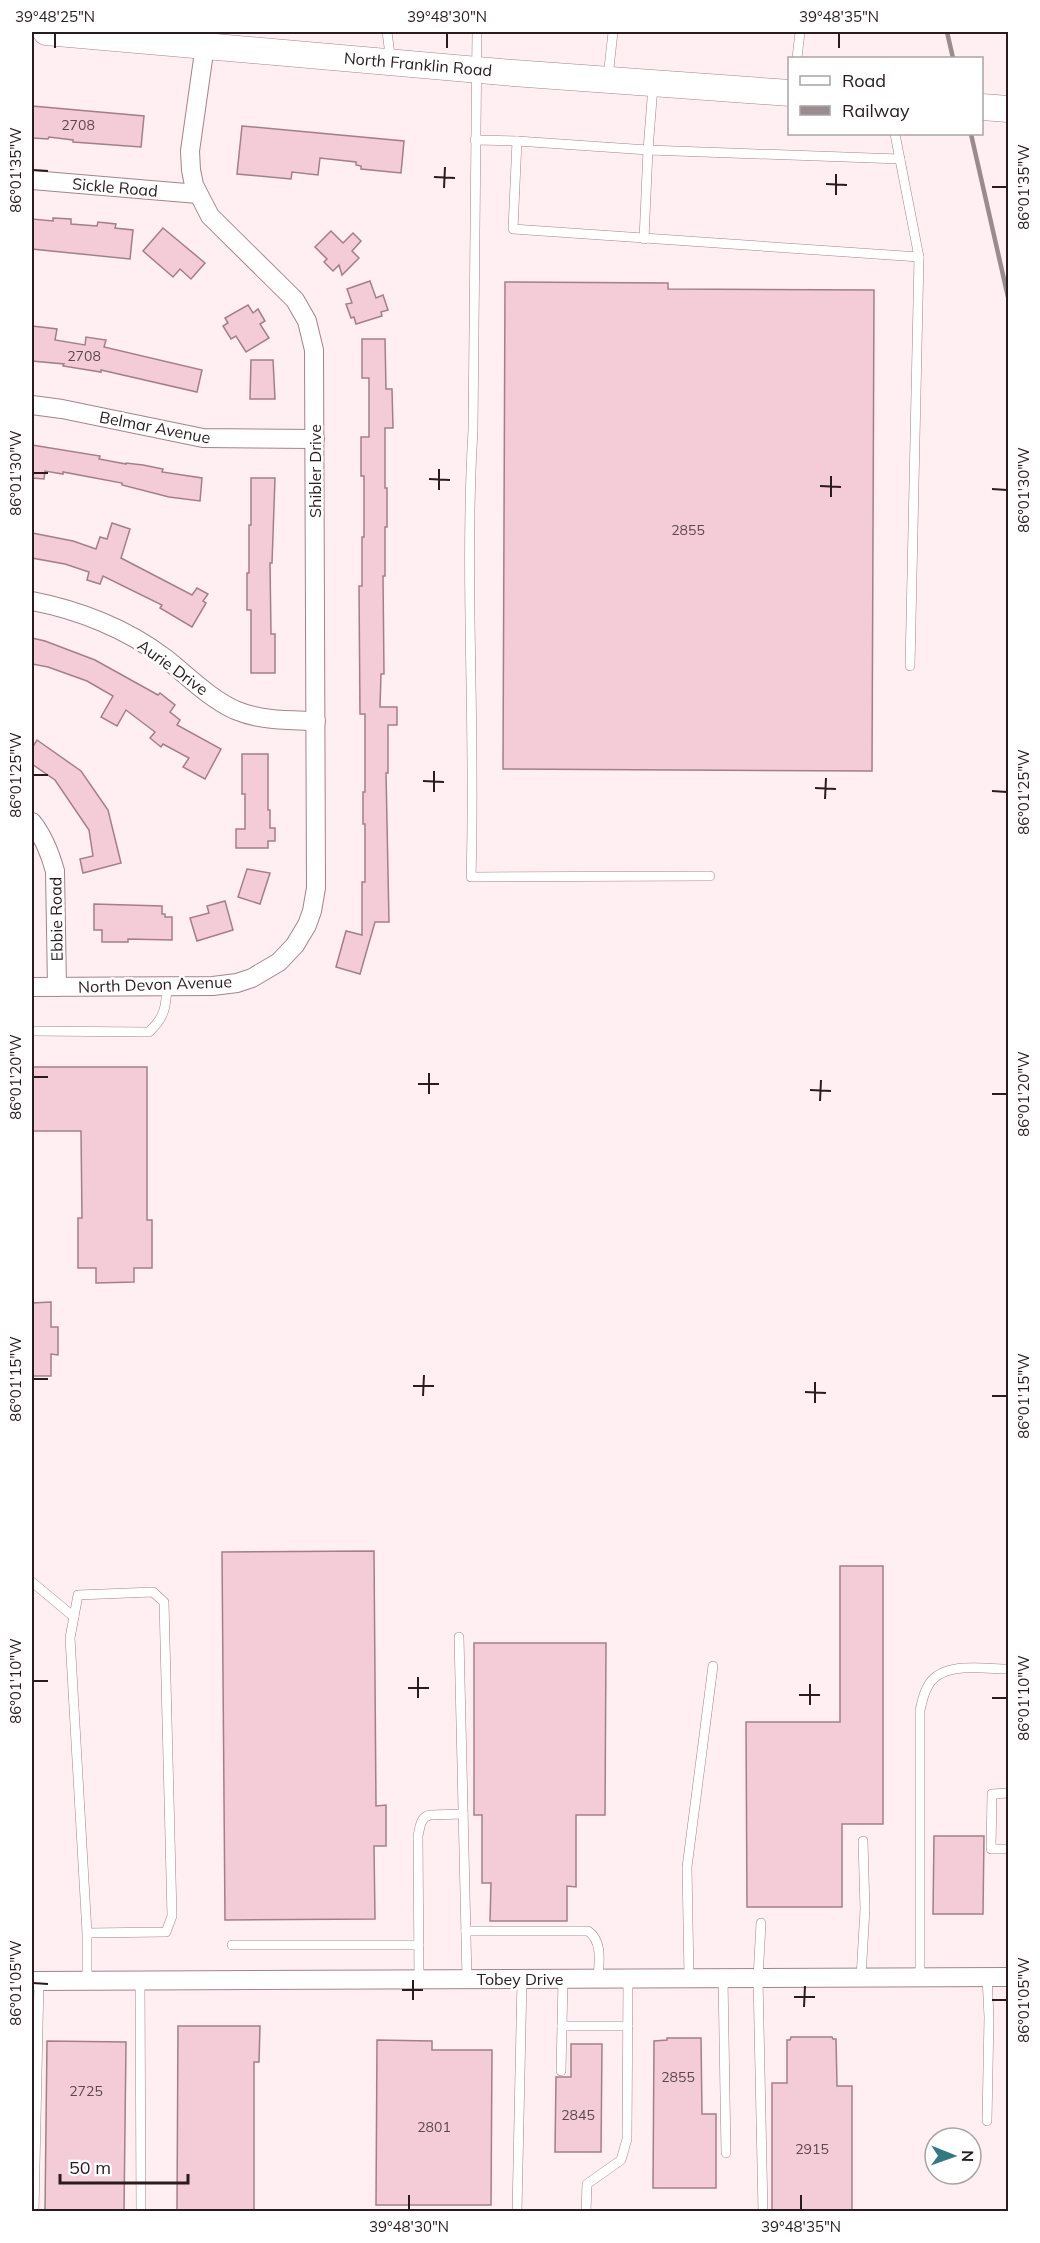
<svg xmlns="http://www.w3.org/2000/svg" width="1040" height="2243" font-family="Mulish,sans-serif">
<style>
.building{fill:#f4ccd7;stroke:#a47f89;stroke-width:1.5}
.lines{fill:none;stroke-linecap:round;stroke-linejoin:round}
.lane-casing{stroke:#a7828c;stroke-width:10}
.street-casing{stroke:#a7828c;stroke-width:20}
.secondary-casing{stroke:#a7828c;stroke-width:27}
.lane{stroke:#fff;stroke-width:9}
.street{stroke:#fff;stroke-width:18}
.secondary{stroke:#fff;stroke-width:26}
.rail{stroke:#9a8b8f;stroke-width:4.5}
.ticks{fill:none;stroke:#291b1f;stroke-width:2}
.labels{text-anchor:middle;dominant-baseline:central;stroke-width:5;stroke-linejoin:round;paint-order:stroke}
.number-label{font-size:14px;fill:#5c474d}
.street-label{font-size:16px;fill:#291b1f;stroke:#fff}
.neatline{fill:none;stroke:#291b1f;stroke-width:2}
.ticks-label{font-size:15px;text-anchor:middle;fill:#291b1f}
</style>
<rect width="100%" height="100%" fill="#ffeef2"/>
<g class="building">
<polygon points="32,106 144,116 141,147 73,142 73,140 49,137 48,139 33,138"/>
<polygon points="242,126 404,141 401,173 361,169 361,166 356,165 356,162 320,158 318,175 292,172 291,179 237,174"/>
<polygon points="53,218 71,219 71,224 97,226 98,222 116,224 115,228 133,230 130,259 32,249 32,219 53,221"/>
<polygon points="163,228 205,263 191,279 180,269 173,277 143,251"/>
<polygon points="331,231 343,243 353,233 361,241 352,251 359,258 342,275 339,265 333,271 324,262 327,259 315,247"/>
<polygon points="370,281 376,298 383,295 388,310 381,312 382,316 356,324 354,317 351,318 346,304 352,303 347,289"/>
<polygon points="505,282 668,283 668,289 874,290 872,771 503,769"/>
<polygon points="248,305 253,313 258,309 265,321 260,324 269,338 246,352 236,336 231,339 223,326 228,323 225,318"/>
<polygon points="32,326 57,329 55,340 85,345 86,337 106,340 104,347 202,370 197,392 101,370 101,372 63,366 64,364 32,361"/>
<polygon points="362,339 385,339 386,389 392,389 393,428 385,428 385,488 387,488 387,527 385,527 385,576 383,576 384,674 381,674 380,707 397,707 397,725 388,725 388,773 386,773 389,922 375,922 360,974 336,967 346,931 362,935 362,882 365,882 365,824 363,824 363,792 365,792 365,714 360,714 359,586 362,586 362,537 364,537 364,476 361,476 361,437 369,437 369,378 362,378"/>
<polygon points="251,360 273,360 275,399 250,399"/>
<polygon points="32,445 100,456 99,459 126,464 126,463 143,465 163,469 162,472 202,478 200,501 169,497 122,485 122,483 63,472 63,474 45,471 44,479 32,478"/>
<polygon points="251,478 275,478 272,563 270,563 271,634 275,634 275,673 251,673 251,610 247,610 247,573 249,573 249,525 251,525"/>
<polygon points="112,523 130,529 121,558 192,595 197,588 208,594 203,601 206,603 192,627 160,608 162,605 103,576 100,584 87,580 89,572 65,564 32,558 32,533 73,541 96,549 100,537 107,539"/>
<polygon points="32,638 45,641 95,660 158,695 160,693 175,705 170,712 180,720 177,725 221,749 205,779 183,767 189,758 163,744 161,747 150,738 155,732 126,710 117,726 101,717 113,696 87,681 48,667 32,664"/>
<polygon points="37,740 81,771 108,810 121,863 83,873 80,859 93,856 89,830 55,780 32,764 32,748"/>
<polygon points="242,754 268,754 268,810 270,810 270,828 275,828 275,841 268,841 268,848 236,848 236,829 245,829 245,794 242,794"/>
<polygon points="247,869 270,873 260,904 238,897"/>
<polygon points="225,901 233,930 197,941 190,918 209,913 207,906"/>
<polygon points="94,904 162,906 162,914 165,914 165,917 172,917 172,940 128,939 128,942 102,942 102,930 94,930"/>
<polygon points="32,1067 147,1067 147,1220 152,1220 152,1268 134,1268 134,1282 96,1283 96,1268 78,1268 78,1218 82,1218 81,1131 32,1131"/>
<polygon points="51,1302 51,1327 58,1327 58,1355 51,1354 51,1376 32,1376 32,1303"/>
<polygon points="374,1551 376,1806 386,1805 386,1846 374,1846 375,1919 225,1920 222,1552"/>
<polygon points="840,1566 883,1566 883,1824 842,1824 842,1907 747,1907 746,1722 840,1722"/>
<polygon points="474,1643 606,1643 605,1815 576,1815 576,1887 567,1886 567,1921 490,1921 491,1883 482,1883 482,1815 474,1815"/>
<polygon points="934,1836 984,1836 983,1914 933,1914"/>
<polygon points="178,2026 260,2026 259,2062 254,2062 254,2211 177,2211"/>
<polygon points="791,2037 832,2037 833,2039 836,2039 837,2086 852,2086 852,2211 772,2211 772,2083 787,2083 787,2040 790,2040"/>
<polygon points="667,2038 701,2038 702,2114 716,2114 716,2188 653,2188 654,2041 667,2040"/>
<polygon points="377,2040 432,2041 432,2050 492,2050 491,2205 376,2205"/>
<polygon points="47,2041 126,2042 124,2211 45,2211"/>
<polygon points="571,2044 602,2044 601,2152 555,2152 556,2077 571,2077"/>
</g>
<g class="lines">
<defs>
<g id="lane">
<polyline points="387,32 391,62"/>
<path d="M477,32L473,430C464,579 476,728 471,877L710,876"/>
<polyline points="797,58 800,32"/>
<polyline points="608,77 613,32"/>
<polyline points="653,86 648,150 517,141 513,229 919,257 895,134"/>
<polyline points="475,140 517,141"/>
<polyline points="644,239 648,150 900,159"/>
<polyline points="910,666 919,257"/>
<path d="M32,1031L149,1032C165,1017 166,1007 167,986"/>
<polyline points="32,1582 74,1617"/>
<polyline points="459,1637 467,1979"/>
<polyline points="1008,1793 992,1794 991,1849 1008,1849"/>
<polyline points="761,1923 758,1978 763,2212"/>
<path d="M466,1931H588C603,1941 599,1963 598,1978"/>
<polyline points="87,1933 70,1638 78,1595 153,1592 164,1602 172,1916 166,1932 87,1933 87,1981"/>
<polyline points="232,1945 419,1945"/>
<polyline points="861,1977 865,1909 863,1841"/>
<path d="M920,1977V1710C922,1703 923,1695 927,1688C939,1660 984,1669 1008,1669"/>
<polyline points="689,1978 687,1867 713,1666"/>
<polyline points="723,1978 726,2153"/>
<path d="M419,1979L418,1836C420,1828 420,1817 430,1815L463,1814"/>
<polyline points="563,1979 562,2026 628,2026"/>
<polyline points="140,1980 141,2212"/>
<polyline points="561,2071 562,2026"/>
<polyline points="987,2121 989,2017 987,1977"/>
<polyline points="34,2212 39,1981"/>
<polyline points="517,2212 522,1979"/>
<polyline points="586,2212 587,2184 621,2160 627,2139 628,1978"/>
</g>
<g id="street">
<polyline points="32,180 198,194"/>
<polyline points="32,405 62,409 203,438 315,439"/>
<path d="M32,601C79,610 127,629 165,658C188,676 209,698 235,710C261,721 289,720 316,721"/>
<path d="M32,822C44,837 50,853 55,871L57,987"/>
<polyline points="32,987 213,986 237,983 252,978 279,962 295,945 307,925 312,911 316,888 314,350 307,321 295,300 210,216 194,185 191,170 190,151 205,45"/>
<polyline points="32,1981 1008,1977"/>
</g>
<g id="secondary">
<polyline points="46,32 513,73 790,93"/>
<polyline points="982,107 1008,109"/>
</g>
</defs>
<use href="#lane" class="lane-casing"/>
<use href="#street" class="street-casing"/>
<use href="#secondary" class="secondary-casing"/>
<use href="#lane" class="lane"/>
<use href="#street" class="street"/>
<use href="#secondary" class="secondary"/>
<g class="rail">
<polyline points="947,32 953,58"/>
<polyline points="971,134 1008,297"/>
</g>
</g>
<path class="ticks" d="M55,48V33M447,48V33M839,48V33M33,170L48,171M434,177L455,178M826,184L847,185M992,187H1007M444,188L445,167M836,195V174M33,473H48M429,479L450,480M820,486L841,487M992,489L1007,490M439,490V469M831,497V476M33,775H48M423,781L444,782M815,788L836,789M992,791L1007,792M434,792V771M825,799L826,778M33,1077H48M418,1084H439M810,1090L831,1091M429,1094V1073M992,1094H1007M820,1101L821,1080M33,1379H48M413,1386H434M805,1392L826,1393M423,1396L424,1375M992,1396H1007M815,1403V1382M33,1681H48M408,1688H429M799,1695H820M418,1698V1677M992,1698H1007M810,1705V1684M33,1983L48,1984M402,1990H423M794,1997H815M413,2000V1980M992,2000H1007M804,2007L805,1986M409,2210V2195M801,2210V2195"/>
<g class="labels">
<g class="number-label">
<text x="78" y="125">2708</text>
<text x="84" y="356">2708</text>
<text x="688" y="530">2855</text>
<text x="678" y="2077">2855</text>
<text x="86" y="2091">2725</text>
<text x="578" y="2115">2845</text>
<text x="434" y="2127">2801</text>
<text x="812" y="2149">2915</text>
</g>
<g class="street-label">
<text transform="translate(418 64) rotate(5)">North Franklin Road</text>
<text transform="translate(115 187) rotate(5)">Sickle Road</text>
<text transform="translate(155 427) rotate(11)">Belmar Avenue</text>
<text transform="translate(315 471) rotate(-90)">Shibler Drive</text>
<text transform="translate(173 667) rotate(36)">Aurie Drive</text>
<text transform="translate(56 919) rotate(-91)">Ebbie Road</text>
<text transform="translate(155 984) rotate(-2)">North Devon Avenue</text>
<text x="520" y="1979">Tobey Drive</text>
</g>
</g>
<rect width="1040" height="2243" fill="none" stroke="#ffffff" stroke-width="66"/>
<rect x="788" y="57" width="195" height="78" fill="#ffffff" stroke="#a9a4a5" stroke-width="1.5"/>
<rect x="800" y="76" width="30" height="9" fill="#ffffff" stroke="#a9a4a5" stroke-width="1.5"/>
<text x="842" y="87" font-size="18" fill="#291b1f">Road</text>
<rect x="800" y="106" width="30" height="9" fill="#9a8b8f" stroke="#a9a4a5" stroke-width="1.5"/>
<text x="842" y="117" font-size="18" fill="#291b1f">Railway</text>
<g transform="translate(953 2156) rotate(91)"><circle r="28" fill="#ffffff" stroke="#a9a4a5" stroke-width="1.5"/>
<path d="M0-4.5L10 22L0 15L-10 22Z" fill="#327a83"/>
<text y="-9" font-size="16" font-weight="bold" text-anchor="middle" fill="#291b1f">N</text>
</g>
<path d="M60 2174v9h128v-9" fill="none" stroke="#291b1f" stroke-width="3"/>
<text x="69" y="2174" font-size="18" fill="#291b1f" stroke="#ffffff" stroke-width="4.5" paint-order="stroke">50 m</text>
<rect x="33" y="33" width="974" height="2177" class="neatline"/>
<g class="ticks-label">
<text x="55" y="22">39°48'25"N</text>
<text x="447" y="22">39°48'30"N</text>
<text x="839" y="22">39°48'35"N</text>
<text transform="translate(16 170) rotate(-90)" y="5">86°01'35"W</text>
<text transform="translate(1024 187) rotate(-90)" y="5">86°01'35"W</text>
<text transform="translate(16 473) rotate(-90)" y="5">86°01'30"W</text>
<text transform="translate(1024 490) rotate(-90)" y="5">86°01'30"W</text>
<text transform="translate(16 775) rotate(-90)" y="5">86°01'25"W</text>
<text transform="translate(1024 792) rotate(-90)" y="5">86°01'25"W</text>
<text transform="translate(16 1077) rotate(-90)" y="5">86°01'20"W</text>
<text transform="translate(1024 1094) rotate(-90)" y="5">86°01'20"W</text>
<text transform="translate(16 1379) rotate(-90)" y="5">86°01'15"W</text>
<text transform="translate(1024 1396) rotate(-90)" y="5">86°01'15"W</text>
<text transform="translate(16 1681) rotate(-90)" y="5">86°01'10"W</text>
<text transform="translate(1024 1698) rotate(-90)" y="5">86°01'10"W</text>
<text transform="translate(16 1983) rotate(-90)" y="5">86°01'05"W</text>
<text transform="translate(1024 2000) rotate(-90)" y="5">86°01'05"W</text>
<text x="409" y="2232">39°48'30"N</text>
<text x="801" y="2232">39°48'35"N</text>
</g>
</svg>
